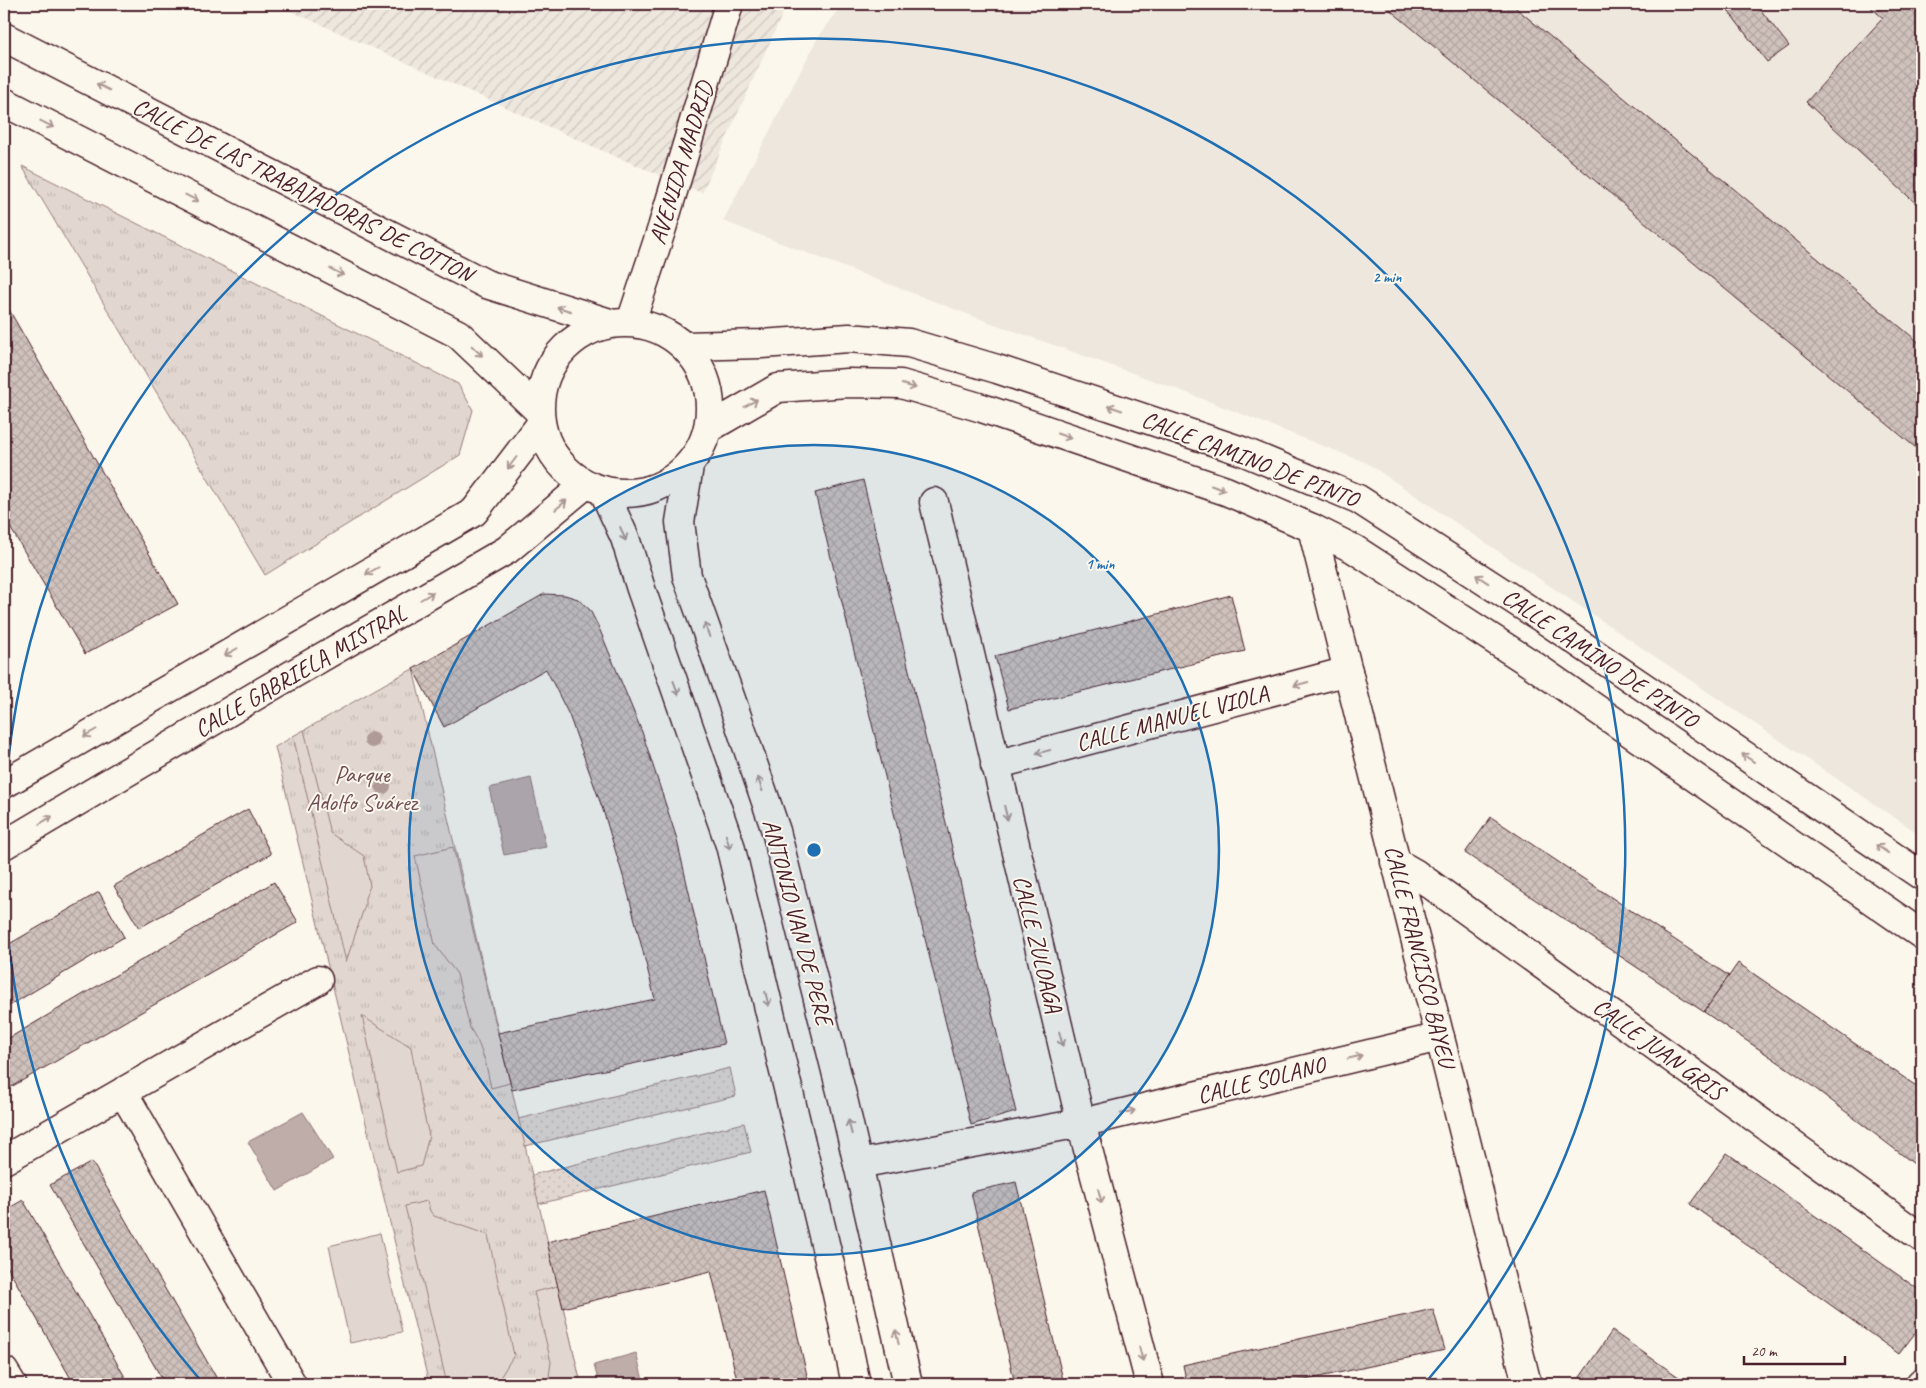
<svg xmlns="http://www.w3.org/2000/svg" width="1926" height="1388" font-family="Caveat,sans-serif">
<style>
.built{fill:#eee7de}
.industrial{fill:url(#industrial-furrows)}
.grass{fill:url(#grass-dots);stroke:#967b7e}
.park{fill:url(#park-tufts);stroke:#967b7e}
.garden{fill:#e2d7d0;stroke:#967b7e}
.water{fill:#bfadaa;stroke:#907477}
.building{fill:url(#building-cross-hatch);stroke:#4a1f2b}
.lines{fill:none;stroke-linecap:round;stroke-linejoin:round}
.street-casing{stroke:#4a1f2b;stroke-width:31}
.secondary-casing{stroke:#4a1f2b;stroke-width:31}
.street{stroke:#fbf7ec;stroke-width:28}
.secondary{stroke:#fbf7ec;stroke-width:28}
.tree{fill:#af9a98}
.oneway{stroke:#ab9695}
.ring{fill:none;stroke:#1f6fb2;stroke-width:2.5}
.labels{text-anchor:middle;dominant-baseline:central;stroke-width:4;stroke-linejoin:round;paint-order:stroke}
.street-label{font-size:24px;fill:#4a1f2b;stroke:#fbf7ec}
.park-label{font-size:24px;fill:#704d54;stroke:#fbf7ec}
.centre{fill:#1f6fb2;stroke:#fbf7ec;stroke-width:2.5}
.ring-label{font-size:15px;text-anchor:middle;font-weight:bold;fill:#1f6fb2;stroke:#fbf7ec;stroke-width:4;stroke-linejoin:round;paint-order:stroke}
</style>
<defs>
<pattern id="industrial-furrows" width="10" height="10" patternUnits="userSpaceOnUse" patternTransform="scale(1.25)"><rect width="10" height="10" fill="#eee7de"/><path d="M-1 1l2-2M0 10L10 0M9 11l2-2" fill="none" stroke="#cec6bf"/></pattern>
<pattern id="grass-dots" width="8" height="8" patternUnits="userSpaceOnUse" patternTransform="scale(1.25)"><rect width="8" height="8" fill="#e2d7d0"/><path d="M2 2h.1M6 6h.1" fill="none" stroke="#c3b8b3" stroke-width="1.8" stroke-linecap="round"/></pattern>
<pattern id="park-tufts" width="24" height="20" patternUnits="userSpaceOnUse" patternTransform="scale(1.25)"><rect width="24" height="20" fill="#e2d7d0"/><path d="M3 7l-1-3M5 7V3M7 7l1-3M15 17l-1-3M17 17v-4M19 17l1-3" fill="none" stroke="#c3b8b3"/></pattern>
<pattern id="building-cross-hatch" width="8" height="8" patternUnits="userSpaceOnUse" patternTransform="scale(1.25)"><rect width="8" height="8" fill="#cfc2bc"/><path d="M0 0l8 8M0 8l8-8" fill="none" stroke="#b3a6a2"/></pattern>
</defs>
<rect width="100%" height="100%" fill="#fbf7ec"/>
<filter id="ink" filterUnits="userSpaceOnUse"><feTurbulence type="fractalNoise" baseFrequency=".02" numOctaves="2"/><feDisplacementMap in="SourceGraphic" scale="10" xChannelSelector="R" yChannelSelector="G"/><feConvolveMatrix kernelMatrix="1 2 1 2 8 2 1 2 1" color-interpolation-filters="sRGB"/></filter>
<g filter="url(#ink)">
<polygon class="built" points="842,4 1922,4 1922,836 1367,463 1177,389 975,317 723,221 816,41"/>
<polygon class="industrial" points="275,4 787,4 702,193 614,156"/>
<g class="grass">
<polygon points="730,1068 736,1096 500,1152 493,1125"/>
<polygon points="744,1123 751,1152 514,1210 507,1181"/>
</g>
<g class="park">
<polygon points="22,166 458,384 473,410 460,455 265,575"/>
<polygon points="413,669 581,1384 429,1384 275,747 388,682"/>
</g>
<g class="garden">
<polygon points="304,730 330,833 364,856 370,886 365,898 365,905 346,962 293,736"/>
<polygon points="453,847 510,1083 491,1088 485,1060 477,1040 470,1028 457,974 435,945 415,856"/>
<polygon points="362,1016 411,1047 419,1093 429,1136 421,1166 397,1172"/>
<polygon points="427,1201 430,1211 434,1216 488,1235 514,1355 496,1384 447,1384 405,1206"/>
<polygon points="380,1233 402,1332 350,1343 329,1246"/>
<polygon points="558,1286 581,1384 548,1384 551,1362 534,1292"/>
</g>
<g class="water">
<polygon points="531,778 546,847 504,855 489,788"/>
<polygon points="303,1112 333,1159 277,1191 248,1142"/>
<polygon points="636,1353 644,1384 599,1384 594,1365"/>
</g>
<g class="building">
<polygon points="1383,4 1511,4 1922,345 1922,453"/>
<polygon points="1723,4 1756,4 1789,46 1767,62"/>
<polygon points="1867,4 1922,4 1922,209 1806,102 1883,18"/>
<polygon points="4,301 178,604 85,654 4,517"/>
<polygon points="863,480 1016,1112 971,1125 815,493"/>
<polygon points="544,594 565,595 578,599 590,610 599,628 642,732 676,836 724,1044 512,1090 498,1033 655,999 627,889 603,810 569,715 546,669 444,727 413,669"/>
<polygon points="1231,595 1245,651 1009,709 995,656"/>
<polygon points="248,809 271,854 139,928 114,886"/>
<polygon points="1491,817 1729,976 1704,1012 1465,853"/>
<polygon points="274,882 298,922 4,1091 4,1041"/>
<polygon points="99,892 124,937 4,1009 4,947"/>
<polygon points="1738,963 1922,1090 1922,1170 1799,1076 1704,1012"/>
<polygon points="1727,1153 1922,1292 1922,1324 1899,1354 1690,1204"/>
<polygon points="92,1162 220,1384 165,1384 50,1185"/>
<polygon points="1016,1182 1064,1384 1015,1384 971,1192"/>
<polygon points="764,1190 809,1384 738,1384 711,1271 563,1308 547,1242"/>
<polygon points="23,1200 129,1384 74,1384 4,1261 4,1211"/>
<polygon points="1433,1309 1445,1350 1287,1384 1187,1384 1183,1365"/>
<polygon points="1612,1331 1689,1384 1577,1384 1576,1383"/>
</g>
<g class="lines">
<defs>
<g id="street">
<polyline points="631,322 662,228 729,4"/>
<polyline points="685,346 761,344 849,338 909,343 997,369 1242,451 1358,499 1545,620 1922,876"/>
<polyline points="709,428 778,388 847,383 901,384 982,408 1226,491 1312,528 1354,549 1533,665 1922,935"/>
<polyline points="689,466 680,522 687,576 732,702 776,831 844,1103 908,1384"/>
<polyline points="603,490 625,538 641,589 730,845 837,1294 856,1384"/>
<polyline points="934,502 1081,1123 1150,1384"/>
<polyline points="1312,528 1527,1384"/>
<polyline points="995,765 1348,671"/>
<polyline points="4,784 474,512 541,424"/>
<polyline points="4,845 267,689 507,550 586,484"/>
<polyline points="1395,862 1416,874 1922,1238"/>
<polyline points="123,1092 292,1384"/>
<polyline points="4,1160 318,980"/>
<polyline points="858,1164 1081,1123 1440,1037"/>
<polyline points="4,1371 12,1384"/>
<polyline points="1920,1384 1922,1382"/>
</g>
<g id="secondary">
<polyline points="4,37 486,284 610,323"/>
<polyline points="4,102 458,334 539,411"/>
<circle cx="625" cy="408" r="85"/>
</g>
</defs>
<use href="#street" class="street-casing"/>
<use href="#secondary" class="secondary-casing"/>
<use href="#street" class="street"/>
<use href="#secondary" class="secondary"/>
</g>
<g class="tree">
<circle cx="372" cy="740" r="8"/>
<circle cx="383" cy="786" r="8"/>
</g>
<defs><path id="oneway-shaft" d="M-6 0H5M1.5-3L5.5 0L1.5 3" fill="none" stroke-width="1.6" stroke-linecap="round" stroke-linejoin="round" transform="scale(1.25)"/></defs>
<g class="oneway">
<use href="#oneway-shaft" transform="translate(103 87) rotate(-153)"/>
<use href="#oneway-shaft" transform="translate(47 124) rotate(27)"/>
<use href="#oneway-shaft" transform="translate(192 198) rotate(27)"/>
<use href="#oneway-shaft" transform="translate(337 272) rotate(27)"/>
<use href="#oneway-shaft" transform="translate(564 309) rotate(-163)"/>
<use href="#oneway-shaft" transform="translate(477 351) rotate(44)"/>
<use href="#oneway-shaft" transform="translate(909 386) rotate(16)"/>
<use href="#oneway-shaft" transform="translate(751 403) rotate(-30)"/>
<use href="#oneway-shaft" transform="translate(1115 408) rotate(-161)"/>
<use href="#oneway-shaft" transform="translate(1064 436) rotate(19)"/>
<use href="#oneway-shaft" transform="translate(512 463) rotate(127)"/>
<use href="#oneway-shaft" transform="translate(1218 488) rotate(19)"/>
<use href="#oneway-shaft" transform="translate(561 505) rotate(-40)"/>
<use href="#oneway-shaft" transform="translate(623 534) rotate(68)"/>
<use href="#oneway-shaft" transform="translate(372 571) rotate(150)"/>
<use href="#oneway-shaft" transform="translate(1482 579) rotate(-147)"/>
<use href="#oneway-shaft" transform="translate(427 596) rotate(-30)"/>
<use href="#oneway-shaft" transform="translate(707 630) rotate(-110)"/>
<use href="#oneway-shaft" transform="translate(231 652) rotate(150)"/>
<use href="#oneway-shaft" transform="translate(1301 684) rotate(165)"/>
<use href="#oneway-shaft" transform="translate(676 688) rotate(70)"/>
<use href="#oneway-shaft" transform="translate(90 733) rotate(150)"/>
<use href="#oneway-shaft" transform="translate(1043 752) rotate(165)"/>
<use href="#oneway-shaft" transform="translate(1748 758) rotate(-146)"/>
<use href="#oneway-shaft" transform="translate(760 784) rotate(-109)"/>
<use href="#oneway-shaft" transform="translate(1006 813) rotate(76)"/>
<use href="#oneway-shaft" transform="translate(46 820) rotate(-31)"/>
<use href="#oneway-shaft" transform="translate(728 842) rotate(73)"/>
<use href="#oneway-shaft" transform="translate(1882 849) rotate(-146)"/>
<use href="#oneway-shaft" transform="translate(767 999) rotate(76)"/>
<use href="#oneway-shaft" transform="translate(1061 1039) rotate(76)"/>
<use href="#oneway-shaft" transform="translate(1355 1057) rotate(-14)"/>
<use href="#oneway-shaft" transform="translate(1128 1112) rotate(-14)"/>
<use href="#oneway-shaft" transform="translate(850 1127) rotate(-103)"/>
<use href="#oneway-shaft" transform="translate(1100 1196) rotate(75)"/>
<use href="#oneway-shaft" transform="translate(897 1337) rotate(-103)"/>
<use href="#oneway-shaft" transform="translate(1141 1354) rotate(75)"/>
</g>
</g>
<circle cx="814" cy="850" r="405" fill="#1f6fb2" fill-opacity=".12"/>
<g class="ring">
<circle cx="814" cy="850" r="405"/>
<path d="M202 1382A811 811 0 0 1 4 885M4 815A811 811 0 1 1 1426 1382"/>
</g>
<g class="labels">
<g class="street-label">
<text transform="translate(681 163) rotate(-73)">AVENIDA MADRID</text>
<text transform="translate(303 190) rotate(27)">CALLE DE LAS TRABAJADORAS DE COTTON</text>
<text transform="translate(1250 459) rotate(21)">CALLE CAMINO DE PINTO</text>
<text transform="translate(1600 658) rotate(34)">CALLE CAMINO DE PINTO</text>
<text transform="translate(300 671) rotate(-30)">CALLE GABRIELA MISTRAL</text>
<text transform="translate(1172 718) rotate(-15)">CALLE MANUEL VIOLA</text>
<text transform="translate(798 922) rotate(75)">ANTONIO VAN DE PERE</text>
<text transform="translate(1038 944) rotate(76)">CALLE ZULOAGA</text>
<text transform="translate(1420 956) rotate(76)">CALLE FRANCISCO BAYEU</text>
<text transform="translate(1659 1049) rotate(36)">CALLE JUAN GRIS</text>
<text transform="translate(1261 1080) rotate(-14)">CALLE SOLANO</text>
</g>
<g class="park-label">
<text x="362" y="774">Parque<tspan x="362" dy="28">Adolfo Suárez</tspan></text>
</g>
</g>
<circle cx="814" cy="850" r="8" class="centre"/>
<g class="ring-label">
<text x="1387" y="282">2 min</text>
<text x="1100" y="569">1 min</text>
</g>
<rect width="1926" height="1388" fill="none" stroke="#fbf7ec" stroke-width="20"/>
<rect x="10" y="10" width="1906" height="1368" fill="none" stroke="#4a1f2b" stroke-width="2" filter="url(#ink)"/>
<path d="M1744 1356v8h101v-8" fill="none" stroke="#4a1f2b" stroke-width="2.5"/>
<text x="1751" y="1356" font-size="15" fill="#4a1f2b" stroke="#fbf7ec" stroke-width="4" paint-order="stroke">20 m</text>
</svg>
